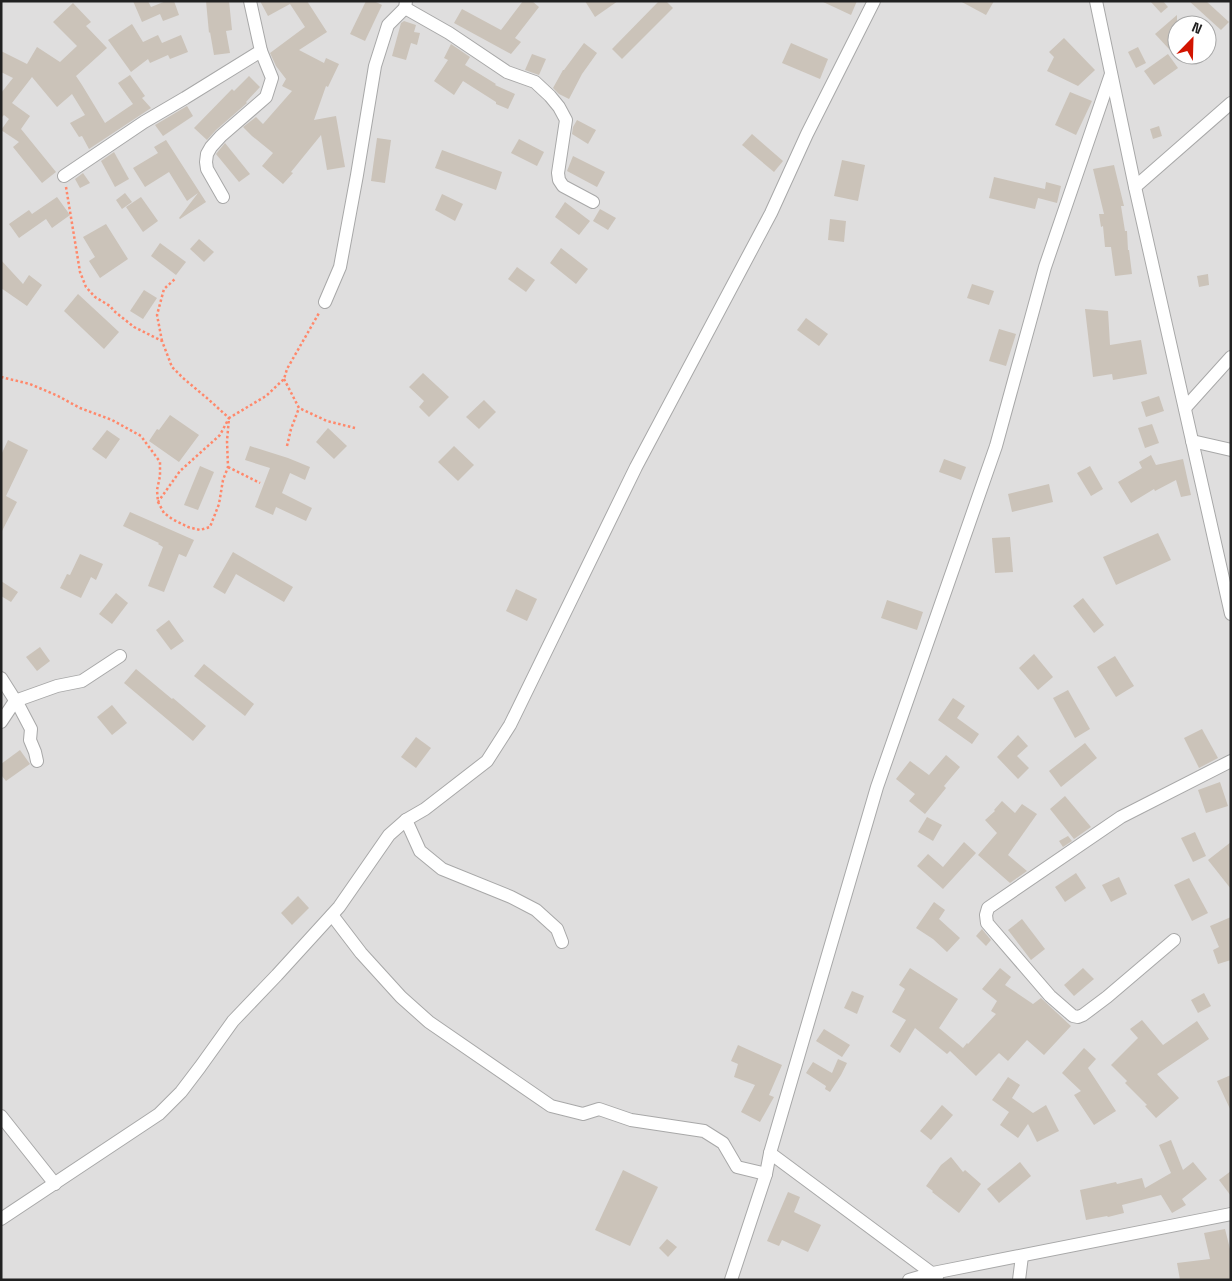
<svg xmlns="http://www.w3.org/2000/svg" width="1232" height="1281" font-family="'Space Grotesk',sans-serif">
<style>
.residential{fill:#dfdede;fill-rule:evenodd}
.building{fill:#cbc3b9}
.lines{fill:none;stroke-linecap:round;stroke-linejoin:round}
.minor-casing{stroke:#a8a8a8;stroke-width:14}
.path{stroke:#ff886b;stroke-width:2.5;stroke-dasharray:2.5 2.5;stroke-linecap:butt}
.minor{stroke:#fff;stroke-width:12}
</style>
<rect width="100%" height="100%" fill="#f2efe7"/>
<path class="residential" d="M1,1H1231V1280H1ZM1177,25H1207V55H1177Z"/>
<g class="building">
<polygon points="133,1 148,1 151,7 166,1 174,1 179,15 163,21 160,14 142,22"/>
<polygon points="206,1 229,1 232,30 226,31 230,53 214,55 210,32 209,33"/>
<polygon points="260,1 307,1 327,32 299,50 324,63 326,58 339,64 328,87 326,86 314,120 336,116 345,167 327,170 321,135 291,172 293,173 283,184 262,166 273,153 252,136 243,127 256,117 263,124 292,91 282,86 286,79 276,66 270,53 305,27 290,4 268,16"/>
<polygon points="366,1 374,1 382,5 365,41 350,34"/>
<polygon points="523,1 532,1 539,7 515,38 521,42 511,54 454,23 462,9 501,30"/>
<polygon points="585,1 618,1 595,17"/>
<polygon points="659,1 666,1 673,8 622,59 612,49"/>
<polygon points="821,1 857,1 851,15"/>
<polygon points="960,1 994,1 986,15"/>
<polygon points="1150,1 1163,1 1168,7 1161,13"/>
<polygon points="1189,1 1206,1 1229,22 1221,30"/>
<polygon points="73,3 91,22 86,26 107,48 76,76 82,85 105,123 133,104 118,83 130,75 145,96 142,98 151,108 89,149 82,136 79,137 70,123 85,115 72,94 57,107 32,77 12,103 30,116 21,129 56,172 42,183 13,147 19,142 1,130 9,119 4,115 1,118 1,93 13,78 1,72 1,51 27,64 37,47 60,62 77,46 53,22"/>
<polygon points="1177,15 1177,42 1169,49 1155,34"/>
<polygon points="404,21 416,25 414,32 420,33 417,45 411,43 406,60 392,56 401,23"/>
<polygon points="132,24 143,42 158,35 162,43 181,35 188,52 170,59 168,55 150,63 148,59 131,72 108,40"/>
<polygon points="1064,38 1095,70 1078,86 1047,71 1054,57 1049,52"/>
<polygon points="584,43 597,53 582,74 569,99 559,94 553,88 563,70 564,70"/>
<polygon points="791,43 828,59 820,79 782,63"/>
<polygon points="451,44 470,57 465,65 496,84 495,85 515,94 508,109 496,104 496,102 463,81 454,95 434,81 448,60 444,58"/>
<polygon points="1138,47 1146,63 1136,68 1128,52"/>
<polygon points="532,54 546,59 539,75 525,70"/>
<polygon points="1168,54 1178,68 1154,85 1144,71"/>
<polygon points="249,76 260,87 246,102 247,103 216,130 207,140 194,128 232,89 234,91"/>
<polygon points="1070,92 1092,101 1076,135 1055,125"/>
<polygon points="187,106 193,116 163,136 155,125"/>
<polygon points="577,120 596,130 588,144 572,134 573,127"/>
<polygon points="1159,126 1162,136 1153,139 1150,129"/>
<polygon points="752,134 783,161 774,172 742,145"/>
<polygon points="377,138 391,140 385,183 371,181"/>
<polygon points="519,139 544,152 537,166 511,153"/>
<polygon points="166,140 206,202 180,219 179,218 198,193 187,201 169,172 145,187 133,168 158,153 154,147"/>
<polygon points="225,143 250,174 239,182 216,154"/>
<polygon points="442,150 502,172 496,190 435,168"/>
<polygon points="114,152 129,179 115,187 101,161"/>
<polygon points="573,156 605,172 597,187 567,171"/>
<polygon points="842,160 865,165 858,201 834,196"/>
<polygon points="1114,165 1124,206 1121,206 1125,231 1127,231 1128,250 1129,250 1132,274 1115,276 1111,247 1105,247 1103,226 1101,227 1099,214 1104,214 1093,169"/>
<polygon points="83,173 90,183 80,188 75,179"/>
<polygon points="994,177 1045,189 1046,182 1061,186 1057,203 1038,198 1035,209 989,198"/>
<polygon points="125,193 132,202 122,209 116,200"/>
<polygon points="442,194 463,204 455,221 435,210"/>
<polygon points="57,197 70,215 52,228 46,219 19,238 9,224 29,210 32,214"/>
<polygon points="141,197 158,221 143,232 126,207"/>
<polygon points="565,202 590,221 579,235 555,217"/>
<polygon points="600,209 616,218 608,230 593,221"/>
<polygon points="830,219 846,221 844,242 828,240"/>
<polygon points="106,224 128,259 100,278 89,261 95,257 83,237"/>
<polygon points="199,239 214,252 204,262 190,249"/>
<polygon points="160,243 186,262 176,275 151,256"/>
<polygon points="561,248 588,269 576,284 550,263"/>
<polygon points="1,260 23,284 29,275 42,285 27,306 1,288"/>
<polygon points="517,267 535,280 526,292 508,279"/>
<polygon points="1208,274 1209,285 1199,287 1197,276"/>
<polygon points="972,284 994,291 989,305 967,298"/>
<polygon points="144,290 157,298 143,319 130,311"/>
<polygon points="78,294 119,332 104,349 64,311"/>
<polygon points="1085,309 1108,311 1110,345 1141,340 1147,374 1113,380 1112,374 1093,377"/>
<polygon points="806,318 828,334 819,346 797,330"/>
<polygon points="999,329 1016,334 1006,366 989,361"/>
<polygon points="423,373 449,397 429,417 419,407 424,401 409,387"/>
<polygon points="1159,396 1164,411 1146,417 1141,402"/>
<polygon points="484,400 496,412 479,429 466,417"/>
<polygon points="170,415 199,435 179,462 149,441 157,429 159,430"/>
<polygon points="1152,424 1159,443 1145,448 1138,428"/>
<polygon points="328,428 347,446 334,459 316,442"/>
<polygon points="107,430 120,439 106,459 92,449"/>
<polygon points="8,440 28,450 6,496 17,502 1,533 1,455"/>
<polygon points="250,446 288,458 310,467 305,480 290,473 282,493 312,508 306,521 276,507 273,515 255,507 270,468 245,460"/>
<polygon points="454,446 474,465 458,481 438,462"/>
<polygon points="1151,455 1156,465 1183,459 1191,495 1181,497 1176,480 1155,491 1154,489 1131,503 1118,482 1142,468 1139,462"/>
<polygon points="944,459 966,467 961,480 939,472"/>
<polygon points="200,466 214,472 198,510 184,505"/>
<polygon points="1090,466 1103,489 1091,496 1077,473"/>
<polygon points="1049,484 1053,502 1012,512 1008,494"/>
<polygon points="130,512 194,540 186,557 179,554 164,592 148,586 163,547 158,544 159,543 123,526"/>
<polygon points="1158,533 1171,560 1116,585 1103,557"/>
<polygon points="1010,537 1013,572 995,573 992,538"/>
<polygon points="233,552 293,587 284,602 236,574 225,594 213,587"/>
<polygon points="80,554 103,564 96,580 91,577 81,598 60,588 67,574 70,575"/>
<polygon points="1,581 18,592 11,602 1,596"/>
<polygon points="516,589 537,599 527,621 506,611"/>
<polygon points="116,593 128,603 112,624 99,614"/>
<polygon points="1083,598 1104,625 1094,633 1073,606"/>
<polygon points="887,600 923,612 917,630 881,618"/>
<polygon points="169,620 184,641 171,650 156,630"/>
<polygon points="40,647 50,661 37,671 26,657"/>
<polygon points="1034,654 1053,677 1038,690 1019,668"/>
<polygon points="1115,656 1134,686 1116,697 1097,667"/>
<polygon points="204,664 254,704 245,716 194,676"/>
<polygon points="136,669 172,699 173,698 206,726 193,741 124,683"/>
<polygon points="1068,690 1090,729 1075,738 1053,698"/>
<polygon points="953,698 965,706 957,718 979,734 972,744 938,720"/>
<polygon points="112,705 127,723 112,735 97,717"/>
<polygon points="1202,729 1218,758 1199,768 1184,738"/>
<polygon points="1018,735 1028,746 1017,756 1029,768 1018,779 997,757"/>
<polygon points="416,737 431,748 416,768 401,757"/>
<polygon points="1085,743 1097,758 1061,787 1049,771"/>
<polygon points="20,750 30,764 6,781 1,775 1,764"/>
<polygon points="946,755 960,767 944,786 946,788 925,814 909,801 915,794 896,779 910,761 929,775"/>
<polygon points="1220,782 1228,806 1206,813 1198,790"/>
<polygon points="1065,796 1091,827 1074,839 1050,809"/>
<polygon points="1002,801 1015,813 1022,804 1037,814 1008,855 1027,871 1010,883 978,855 997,833 985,820 995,811 994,810"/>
<polygon points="927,817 942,825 933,841 918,832"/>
<polygon points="1195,832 1206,856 1193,862 1181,838"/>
<polygon points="1068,836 1072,841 1063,847 1059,841"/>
<polygon points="964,842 976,853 943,889 917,866 928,854 943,867"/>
<polygon points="1231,842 1231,889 1208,860"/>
<polygon points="1076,873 1086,888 1065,902 1055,887"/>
<polygon points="1119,877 1127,894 1111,902 1102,885"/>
<polygon points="1189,878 1208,913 1192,921 1174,885"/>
<polygon points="298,896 309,908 292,925 281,913"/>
<polygon points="934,902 945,910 939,919 960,938 947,952 933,939 916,928"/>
<polygon points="1231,917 1231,960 1218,964 1213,950 1219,947 1210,926"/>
<polygon points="1022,919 1045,949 1031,960 1008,930"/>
<polygon points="982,929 991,940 986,946 976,936"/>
<polygon points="910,968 958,999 939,1028 963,1048 967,1043 968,1044 996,1014 991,1011 997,1001 982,989 1000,968 1011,977 1005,985 1033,1004 1041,998 1071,1026 1044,1055 1027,1040 1008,1061 999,1053 976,1076 950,1051 947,1054 915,1028 900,1053 890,1046 906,1020 892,1012 905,989 899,985"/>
<polygon points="1083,968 1094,979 1074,996 1064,985"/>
<polygon points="852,991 864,996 857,1014 844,1008"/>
<polygon points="1204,993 1211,1006 1198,1013 1191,1000"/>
<polygon points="1142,1020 1163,1045 1197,1021 1209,1039 1157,1074 1179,1098 1156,1118 1145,1106 1147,1105 1125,1083 1127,1081 1111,1065 1138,1038 1130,1029"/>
<polygon points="824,1029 850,1045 842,1057 816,1041"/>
<polygon points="738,1045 782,1065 769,1095 774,1097 760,1122 741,1112 755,1085 734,1077 738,1064 731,1061"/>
<polygon points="1084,1048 1096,1059 1088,1068 1116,1111 1094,1125 1074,1095 1081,1091 1062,1073"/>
<polygon points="838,1059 847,1063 841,1075 830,1092 825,1089 826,1086 806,1073 813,1062 832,1073"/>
<polygon points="1231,1075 1231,1111 1217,1081"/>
<polygon points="1008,1077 1020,1085 1012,1098 1033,1113 1046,1105 1059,1131 1037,1142 1028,1124 1018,1138 1000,1125 1009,1112 992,1100"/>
<polygon points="942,1105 953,1115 931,1140 920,1131"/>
<polygon points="1171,1140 1183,1170 1193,1162 1207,1179 1182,1199 1186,1205 1172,1213 1161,1195 1122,1205 1124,1213 1108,1217 1107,1216 1086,1220 1080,1190 1116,1182 1117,1184 1142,1178 1145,1188 1171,1173 1159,1145"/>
<polygon points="951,1157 963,1172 965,1170 981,1184 959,1213 932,1192 933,1191 926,1186 941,1165"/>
<polygon points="1020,1162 1031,1176 999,1203 987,1189"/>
<polygon points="623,1170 658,1187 630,1246 595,1230"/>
<polygon points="1231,1171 1231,1196 1219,1180"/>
<polygon points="788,1192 800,1197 794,1212 821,1225 808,1252 782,1240 779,1246 767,1241"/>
<polygon points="1225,1229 1231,1253 1231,1280 1180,1280 1177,1263 1210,1259 1204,1233"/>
<polygon points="667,1239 677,1247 668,1257 659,1248"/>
</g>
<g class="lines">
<defs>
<g id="minor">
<polyline points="1096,1 1135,187 1231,614"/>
<polyline points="405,8 449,33 507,72 535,82 550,96 559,107 566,120 558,173 559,180 563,186 593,202"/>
<polyline points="64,176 144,122 185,98 261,51 250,1"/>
<polyline points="1135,187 1231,103"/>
<polyline points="223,197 207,169 206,162 207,154 211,147 221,136 266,97 272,78 261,51"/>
<polyline points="325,302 340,267 357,175 375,66 388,25 405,8 406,1"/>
<polyline points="1185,408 1231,357"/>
<polyline points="1192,441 1231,450"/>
<polyline points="1,678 20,708 31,729 30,740 35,752 37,761"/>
<polyline points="1,722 15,701 57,686 82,681 120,656"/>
<polyline points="406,820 420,851 442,869 511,897 536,910 557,929 562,942"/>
<polyline points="332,915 361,953 401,997 429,1022 551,1106 583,1114 599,1109 631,1120 704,1131 723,1143 737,1167 766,1174"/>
<polyline points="1174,940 1107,997 1083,1015 1078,1017 1073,1016 1050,996 987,923 986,915 988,908 1121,817 1231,761"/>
<polyline points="1,1116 55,1184"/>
<polyline points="770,1153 937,1277"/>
<polyline points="1,1219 159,1114 181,1092 200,1067 233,1021 277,975 339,907 389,835 406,820 425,809 487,761 510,725 636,467 771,213 807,134 874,1"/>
<polyline points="731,1280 766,1174 770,1153 877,787 996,446 1045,267 1111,74"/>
<polyline points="909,1280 933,1273 1231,1214"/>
<polyline points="1019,1280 1022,1256"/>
</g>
</defs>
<use href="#minor" class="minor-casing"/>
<g class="path">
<polyline points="66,187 80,272 86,287 95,297 110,306 114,311 134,327 162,341 172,367 183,378 208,399 229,418 220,435 180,471 158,502"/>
<polyline points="162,341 157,315 164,289 175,279"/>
<polyline points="1,377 30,384 58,396 80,408 112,420 141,436 160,462 160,476 157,490 158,502 164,513 172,519 188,527 200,530 210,527 219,504 223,480 228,467 227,441 229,418 266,396 284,379 287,369 319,313"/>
<polyline points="284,379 299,408 327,421 355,428"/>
<polyline points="287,446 291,429 299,408"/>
<polyline points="228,467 260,483"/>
</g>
<use href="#minor" class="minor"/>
</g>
<rect width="1232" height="1281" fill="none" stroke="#212121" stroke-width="5"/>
<g transform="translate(1192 40) rotate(23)"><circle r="24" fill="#ffffff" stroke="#a6a6a6"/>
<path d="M0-4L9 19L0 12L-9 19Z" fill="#d21400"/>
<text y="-8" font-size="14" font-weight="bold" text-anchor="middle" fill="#212121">N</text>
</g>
</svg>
